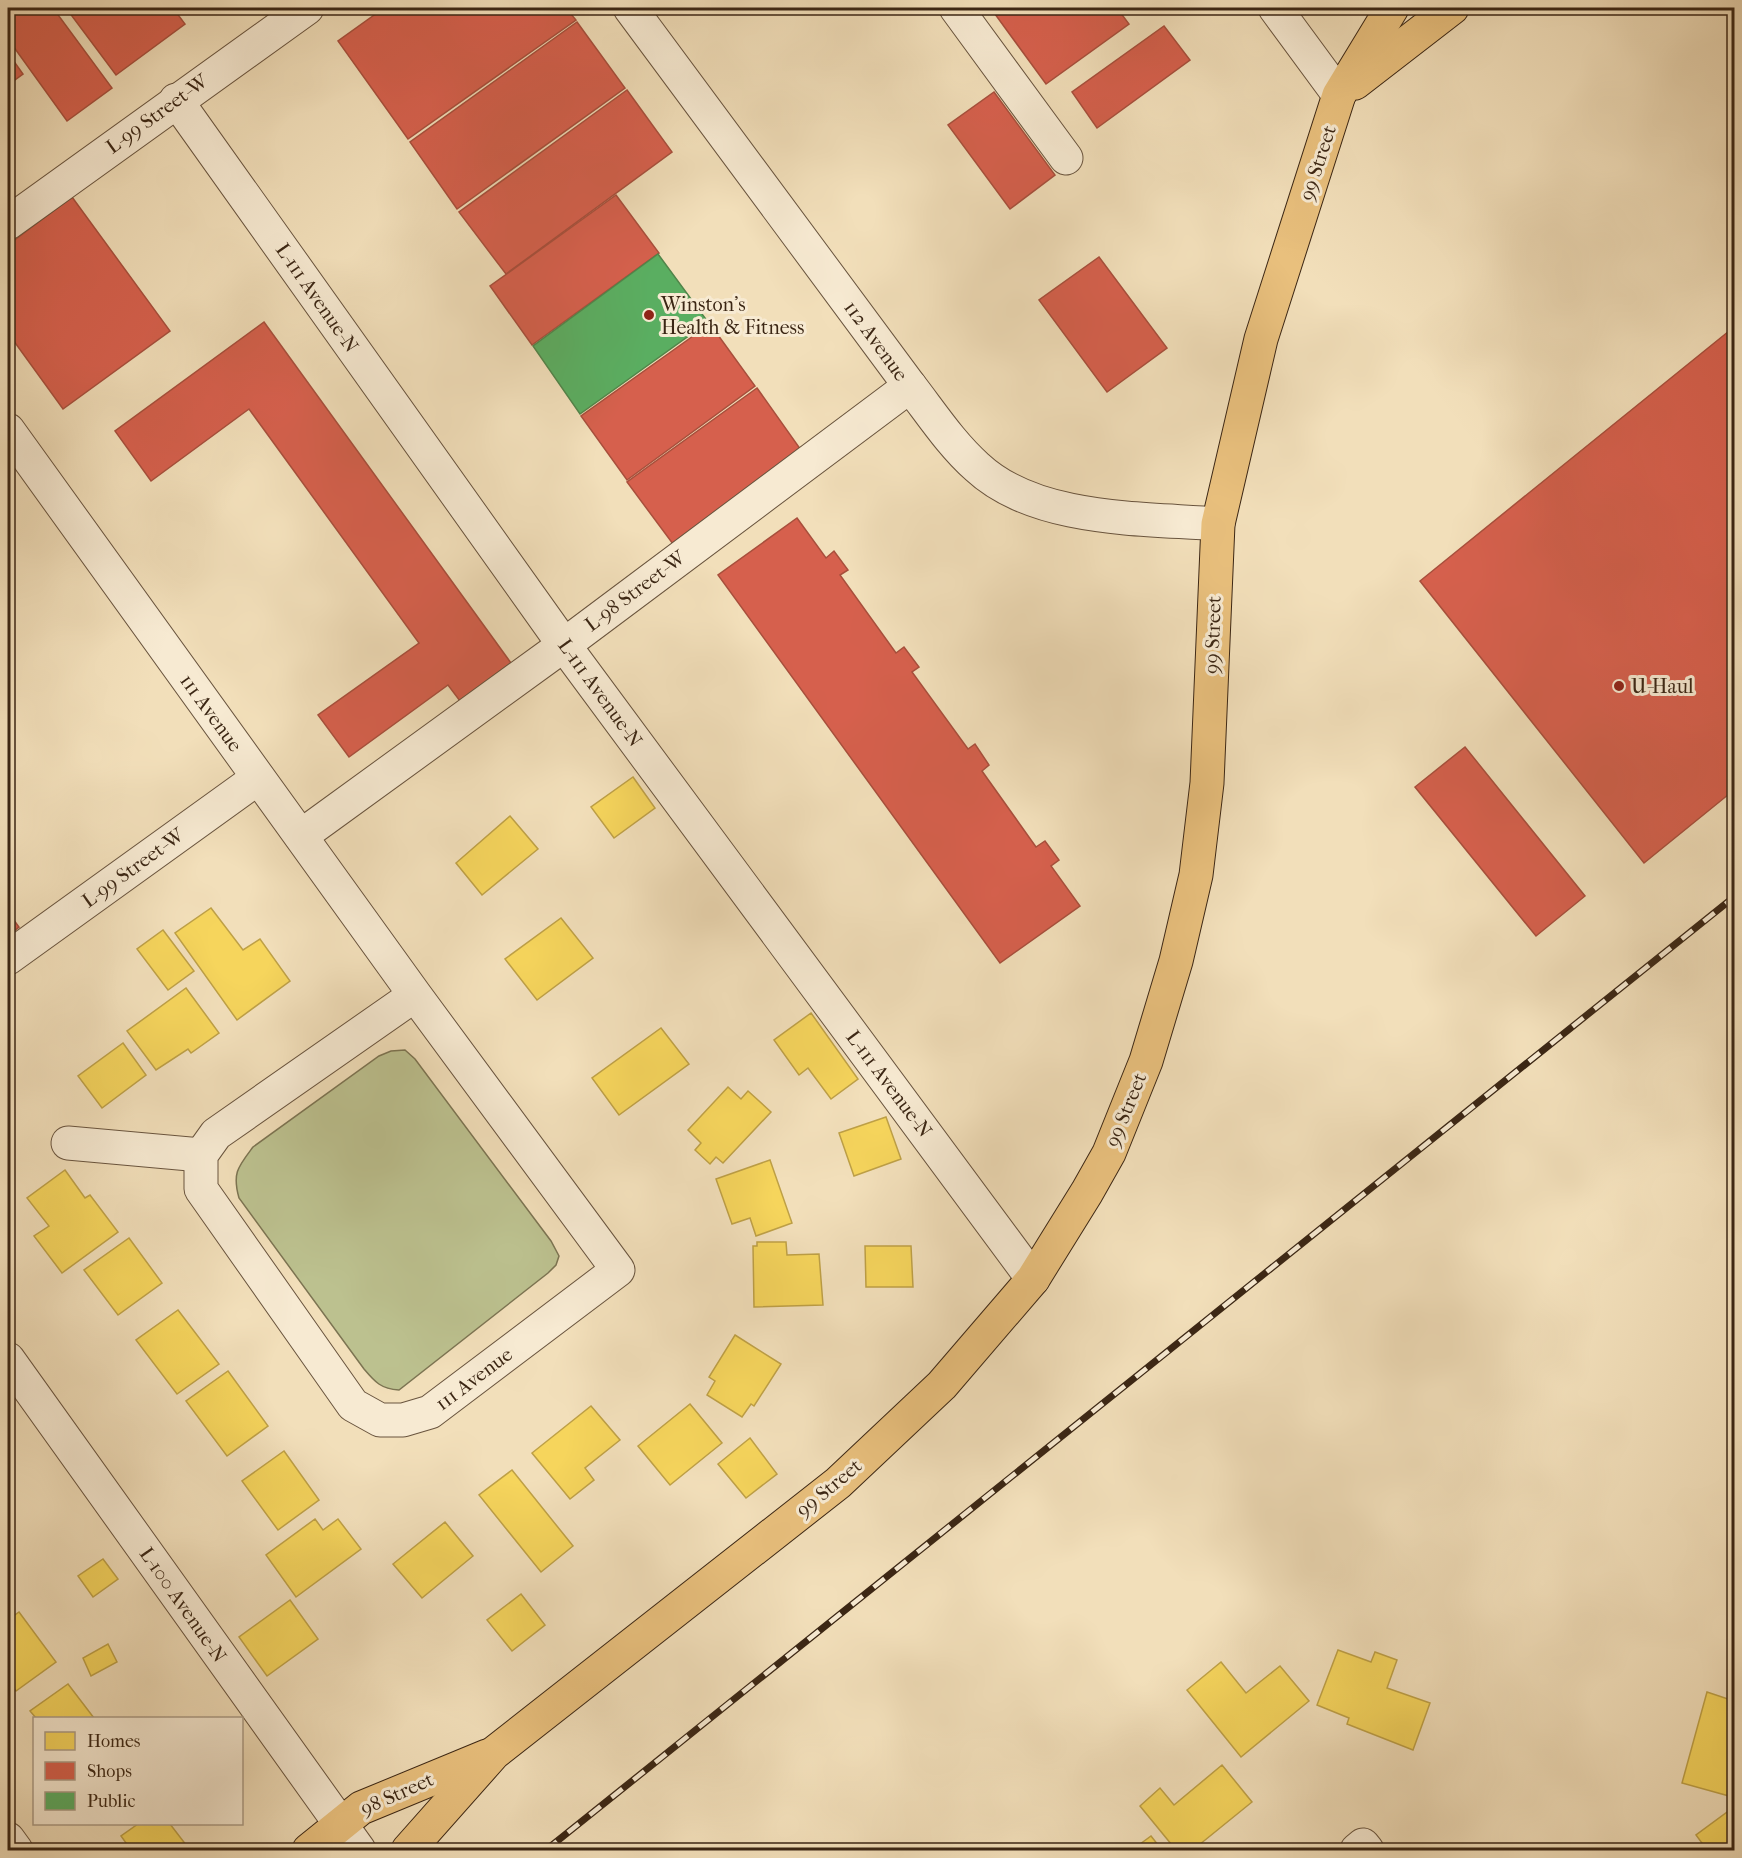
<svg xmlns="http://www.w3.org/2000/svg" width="1742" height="1858" font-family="'IM FELL French Canon',serif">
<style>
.green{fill:#bcc18f;stroke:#7c7452;stroke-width:1.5}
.homes{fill:#f6d55c;stroke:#bea046;stroke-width:1.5}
.shops{fill:#d6604d;stroke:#a84f3c;stroke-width:1.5}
.public{fill:#5aae61;stroke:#51854a;stroke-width:1.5}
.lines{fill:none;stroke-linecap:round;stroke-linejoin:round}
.minor-casing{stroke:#69543e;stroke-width:35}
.major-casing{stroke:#3b2614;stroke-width:35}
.minor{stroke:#f7ead2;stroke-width:33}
.major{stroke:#e9c07d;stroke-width:33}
.rail-casing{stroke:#3b2614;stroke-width:7}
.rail{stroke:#f7ead2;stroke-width:4.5;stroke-dasharray:14;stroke-linecap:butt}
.poi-dot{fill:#8f2418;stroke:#f7ead2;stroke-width:2}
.labels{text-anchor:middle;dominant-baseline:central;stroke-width:6;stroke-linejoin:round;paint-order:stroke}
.street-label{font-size:20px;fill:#3b2614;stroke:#f7ead2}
.poi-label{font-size:20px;fill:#3b2614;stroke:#f7ead2;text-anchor:start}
</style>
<rect width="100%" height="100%" fill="#f2dfba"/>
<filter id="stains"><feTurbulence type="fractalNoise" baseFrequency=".00333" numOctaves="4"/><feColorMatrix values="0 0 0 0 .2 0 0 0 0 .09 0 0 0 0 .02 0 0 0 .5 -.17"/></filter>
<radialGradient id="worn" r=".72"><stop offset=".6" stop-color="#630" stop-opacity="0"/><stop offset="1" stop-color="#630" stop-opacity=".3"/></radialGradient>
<path class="green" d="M405,1050L415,1059L551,1241L559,1256L556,1265L548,1273L399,1390C381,1389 375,1382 364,1369L239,1198C232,1173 238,1167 253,1147L379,1056L391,1051Z"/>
<g class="homes">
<polygon points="633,777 655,808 614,838 591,807"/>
<polygon points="510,816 538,849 482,895 456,863"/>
<polygon points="211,908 243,950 260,939 290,981 237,1020 175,933"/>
<polygon points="561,918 593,958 537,1000 505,959"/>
<polygon points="163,930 194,971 168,990 137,949"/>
<polygon points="186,988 219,1033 191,1053 188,1049 156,1070 127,1031"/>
<polygon points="811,1013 858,1079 831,1099 808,1068 799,1075 774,1040"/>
<polygon points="661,1028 689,1064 619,1115 592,1078"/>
<polygon points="123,1043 146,1075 102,1108 78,1076"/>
<polygon points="728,1087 741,1099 748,1091 771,1112 723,1163 716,1157 710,1164 695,1150 701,1143 688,1130"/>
<polygon points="886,1117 901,1159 854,1176 839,1133"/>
<polygon points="770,1160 792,1223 756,1236 750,1218 732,1224 716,1179"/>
<polygon points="65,1170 85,1198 90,1195 118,1232 62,1273 34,1236 49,1226 27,1198"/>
<polygon points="129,1238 162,1283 118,1315 84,1270"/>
<polygon points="757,1242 786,1242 787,1255 819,1254 823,1305 754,1307 753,1246 757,1246"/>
<polygon points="865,1246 911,1246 913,1287 866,1287"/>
<polygon points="178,1310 219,1364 177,1394 136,1340"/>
<polygon points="735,1335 781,1364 754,1406 751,1404 742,1417 707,1395 715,1381 709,1377"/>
<polygon points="228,1371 268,1426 227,1456 186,1401"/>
<polygon points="690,1404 722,1443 670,1485 638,1446"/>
<polygon points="591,1406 620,1440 585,1468 594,1480 570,1499 532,1453"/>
<polygon points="750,1438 777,1474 746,1498 718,1464"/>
<polygon points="284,1451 319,1500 278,1530 242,1481"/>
<polygon points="512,1470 573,1546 541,1572 479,1495"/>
<polygon points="315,1519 323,1530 338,1519 361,1549 296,1597 266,1555"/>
<polygon points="445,1522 473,1556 422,1598 393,1564"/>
<polygon points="103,1559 118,1579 93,1597 78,1576"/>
<polygon points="521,1594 545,1625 512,1651 487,1620"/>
<polygon points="290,1600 318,1639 267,1676 239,1637"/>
<polygon points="19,1612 56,1662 16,1691 8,1680 8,1620"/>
<polygon points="108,1644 117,1662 91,1676 83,1658"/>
<polygon points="1338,1650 1371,1662 1375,1652 1397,1660 1387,1688 1430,1703 1413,1750 1347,1724 1349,1718 1317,1705"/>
<polygon points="1221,1662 1246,1693 1280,1666 1309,1701 1241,1757 1187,1690"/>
<polygon points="68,1684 94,1718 36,1718 30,1711"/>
<polygon points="1707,1692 1734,1701 1734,1775 1729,1796 1682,1783"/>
<polygon points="1222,1765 1252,1802 1194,1849 1191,1845 1184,1850 1176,1850 1140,1806 1160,1788 1174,1805"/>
<polygon points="1734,1807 1734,1850 1707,1850 1696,1835"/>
<polygon points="138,1824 170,1824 190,1850 131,1850 121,1836"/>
<polygon points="1151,1836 1162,1850 1132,1850"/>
</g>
<g class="shops">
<polygon points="8,8 53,8 112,88 67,121 8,39"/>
<polygon points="66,8 173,8 185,24 116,75"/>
<polygon points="384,8 566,8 576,20 408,139 338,41"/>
<polygon points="995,8 1117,8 1129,24 1046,84 992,10"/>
<polygon points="577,22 625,88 457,209 410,142"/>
<polygon points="1164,26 1190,60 1097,128 1072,92"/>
<polygon points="8,53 23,74 8,85"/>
<polygon points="627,90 672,152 506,274 459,212"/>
<polygon points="994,92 1055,175 1010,209 948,125"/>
<polygon points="616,195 659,253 532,345 490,286"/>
<polygon points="72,197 170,331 63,409 8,333 8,245"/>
<polygon points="1099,257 1167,348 1107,392 1039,300"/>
<polygon points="264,322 511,663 460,701 448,685 349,757 318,715 419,643 249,409 151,481 115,431"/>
<polygon points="710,324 755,386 627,480 581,416"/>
<polygon points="1734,327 1734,790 1644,863 1420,581"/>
<polygon points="757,388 801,450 673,544 627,482"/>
<polygon points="797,518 826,558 834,551 848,570 840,575 896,653 904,647 919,667 912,672 968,749 975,744 989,765 982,771 1036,847 1045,841 1059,860 1051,866 1080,906 1000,963 718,575"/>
<polygon points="1465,747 1585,896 1536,936 1415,787"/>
<polygon points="8,912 19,927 8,936"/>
</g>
<polygon class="public" points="658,254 708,322 580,414 533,346"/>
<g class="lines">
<defs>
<g id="minor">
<path d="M630,8L910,386C931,413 951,444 977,467C1036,522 1142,518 1218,524"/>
<polyline points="956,8 1066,158"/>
<polyline points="1275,8 1339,95"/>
<polyline points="176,100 564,645 1033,1279"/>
<polyline points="8,223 307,8"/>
<polyline points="8,430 415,995 618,1270 430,1412 403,1420 380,1420 353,1405 201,1189 201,1155 216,1134 415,995"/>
<polyline points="301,836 564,645 910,386"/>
<polyline points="8,958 258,778"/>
<polyline points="68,1143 201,1155"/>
<polyline points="8,1359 359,1850"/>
<polyline points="8,1839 16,1850"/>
<polyline points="1357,1850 1363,1845 1367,1850"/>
</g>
<g id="major">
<polyline points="1355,83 1452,8"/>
<polyline points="309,1850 361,1808 487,1756"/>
<polyline points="408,1850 494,1753 838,1483 942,1385 1033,1279 1087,1192 1109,1153 1146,1061 1176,961 1196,875 1207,783 1218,524 1261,339 1339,95 1392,8"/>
</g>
</defs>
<use href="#minor" class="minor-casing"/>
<use href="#major" class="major-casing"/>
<use href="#minor" class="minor"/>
<use href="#major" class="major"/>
<defs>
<polyline id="rail" points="546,1850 1734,897"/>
</defs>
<use href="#rail" class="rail-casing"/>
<use href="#rail" class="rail"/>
</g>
<g class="poi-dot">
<circle cx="649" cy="315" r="6"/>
<circle cx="1619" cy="686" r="6"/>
</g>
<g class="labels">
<g class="street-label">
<text transform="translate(157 114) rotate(-36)">L-99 Street-W</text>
<text transform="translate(1318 163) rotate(-72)">99 Street</text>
<text transform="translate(317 298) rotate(55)">L-111 Avenue-N</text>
<text transform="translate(876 341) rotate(54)">112 Avenue</text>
<text transform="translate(635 591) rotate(-37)">L-98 Street-W</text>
<text transform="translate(1213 635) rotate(-88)">99 Street</text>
<text transform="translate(600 693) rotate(54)">L-111 Avenue-N</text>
<text transform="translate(211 713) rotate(54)">111 Avenue</text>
<text transform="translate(133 868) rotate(-36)">L-99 Street-W</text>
<text transform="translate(889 1084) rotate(53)">L-111 Avenue-N</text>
<text transform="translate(1126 1110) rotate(-68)">99 Street</text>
<text transform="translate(474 1379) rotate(-37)">111 Avenue</text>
<text transform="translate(829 1488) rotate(-40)">99 Street</text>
<text transform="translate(183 1605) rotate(55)">L-100 Avenue-N</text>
<text transform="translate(397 1794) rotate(-24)">98 Street</text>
</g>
<g class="poi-label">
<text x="661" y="304">Winston's<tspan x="661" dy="23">Health &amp; Fitness</tspan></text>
<text x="1631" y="686">U-Haul</text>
</g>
</g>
<rect width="1742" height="1858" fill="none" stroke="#f2dfba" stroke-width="30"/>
<rect x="9" y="9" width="1724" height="1840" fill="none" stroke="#3b2614" stroke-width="3"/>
<rect x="15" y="15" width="1712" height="1828" fill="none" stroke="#3b2614" stroke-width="1.5"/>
<rect x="33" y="1717" width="210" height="108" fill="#f7ead2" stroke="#ac9c86" stroke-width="1.5"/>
<rect x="45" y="1732" width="30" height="18" fill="#f6d55c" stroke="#ac9c86" stroke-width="1.5"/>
<text x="87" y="1747" font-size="18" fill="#3b2614">Homes</text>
<rect x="45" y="1762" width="30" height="18" fill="#d6604d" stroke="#ac9c86" stroke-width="1.5"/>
<text x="87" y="1777" font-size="18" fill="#3b2614">Shops</text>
<rect x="45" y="1792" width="30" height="18" fill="#5aae61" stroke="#ac9c86" stroke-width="1.5"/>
<text x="87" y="1807" font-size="18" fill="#3b2614">Public</text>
<rect width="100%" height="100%" filter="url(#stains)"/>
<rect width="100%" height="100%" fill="url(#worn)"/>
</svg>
